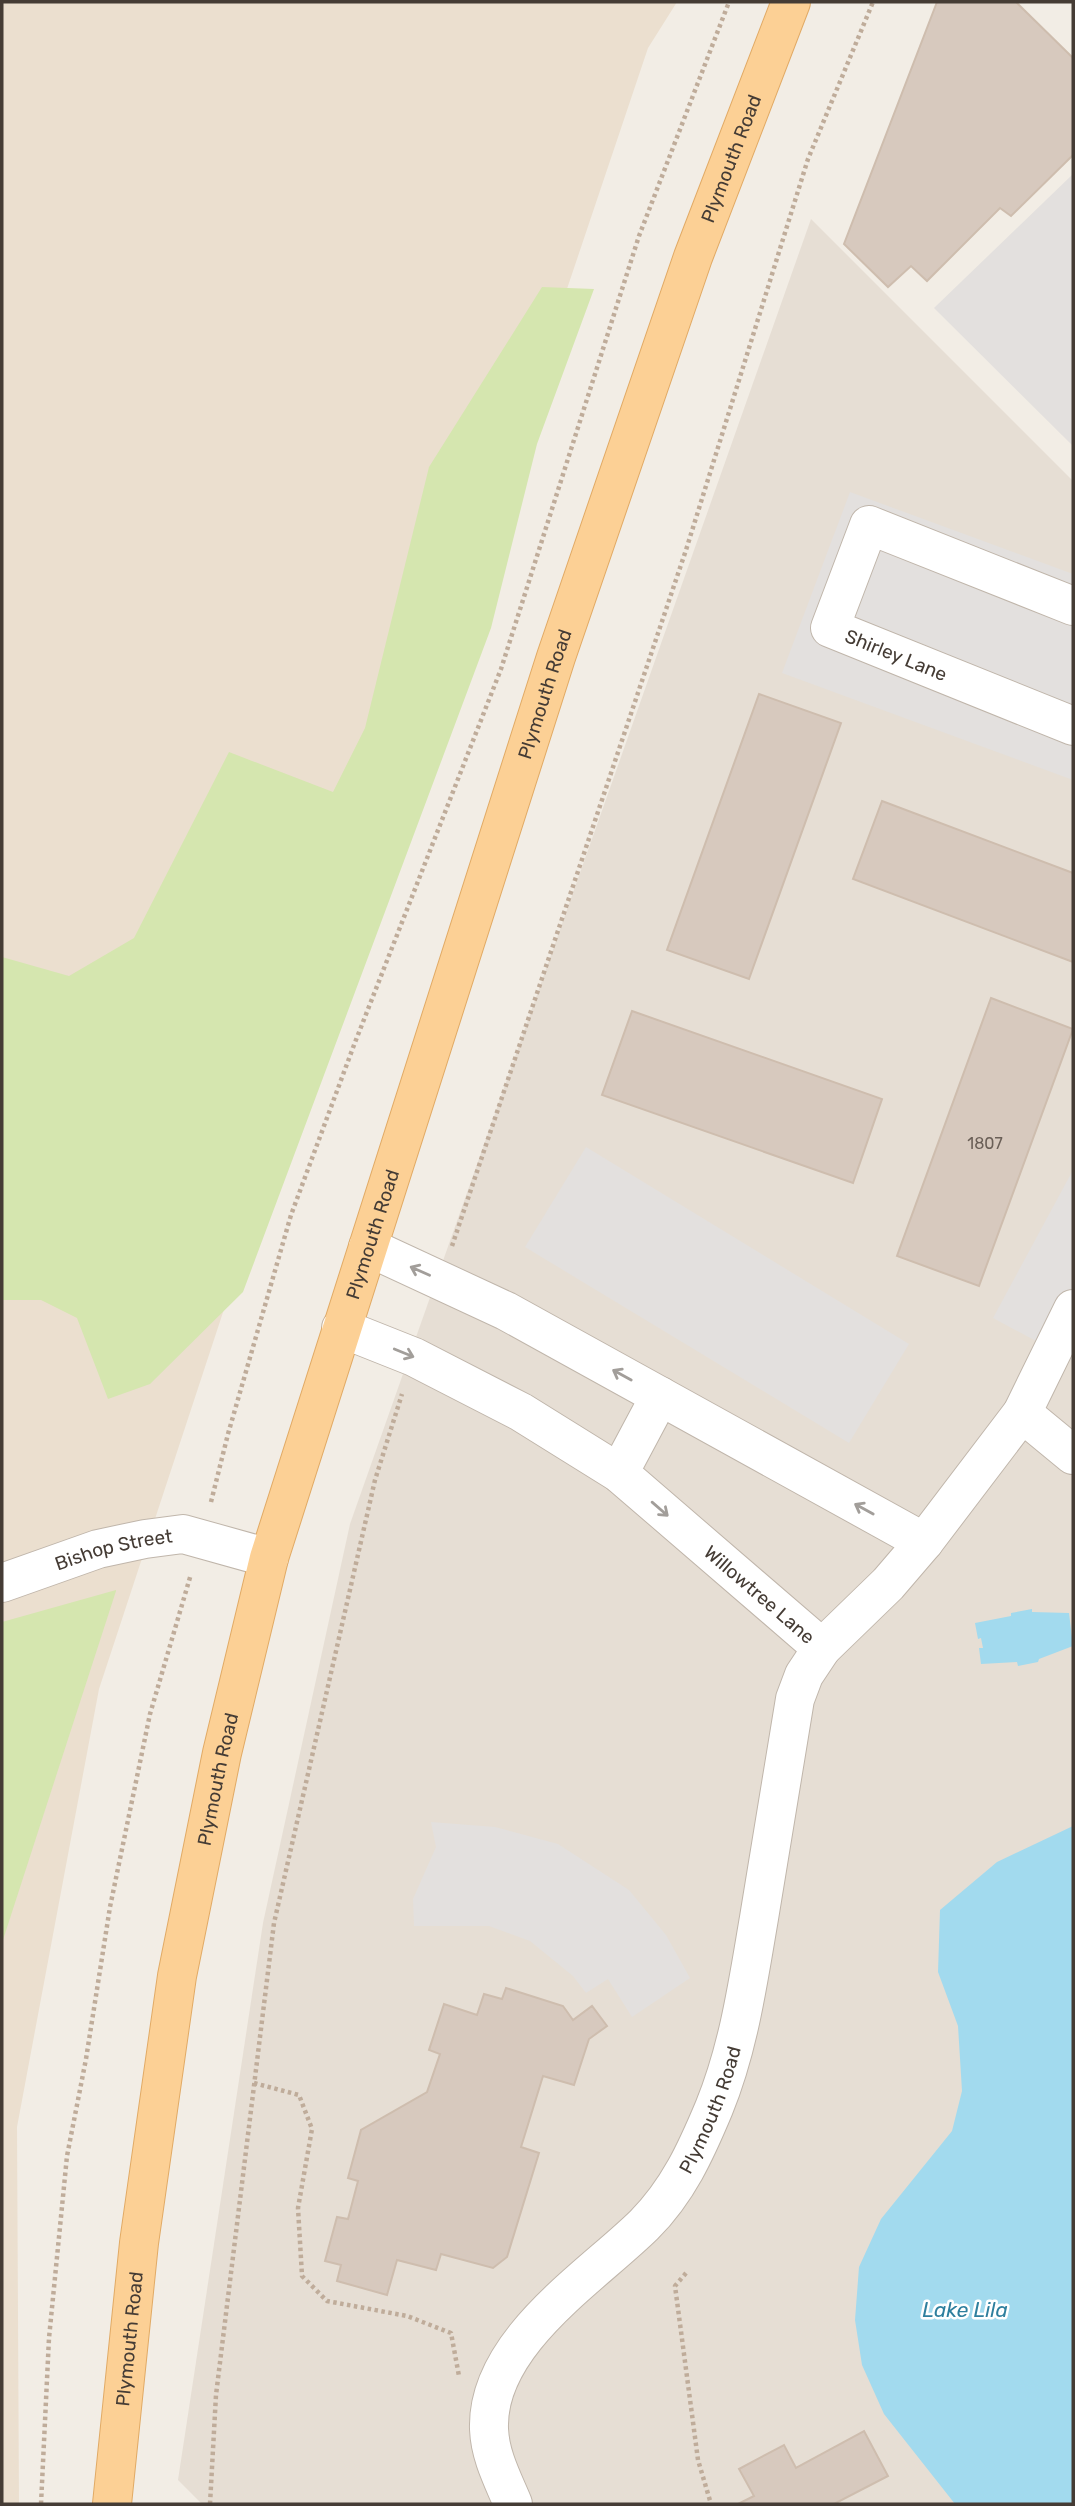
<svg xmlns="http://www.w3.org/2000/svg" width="1075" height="2506" font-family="Rubik,sans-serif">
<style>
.residential{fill:#e6ded4}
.education{fill:#ebdfcf}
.green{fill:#d5e6af}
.parking{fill:#e3e0de}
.water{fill:#a2daee}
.building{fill:#d7c9be;stroke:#cebdae;stroke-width:2}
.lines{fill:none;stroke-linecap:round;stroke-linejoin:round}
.minor-casing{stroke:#c0b6ab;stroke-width:40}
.major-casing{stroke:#e1aa65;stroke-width:40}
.path{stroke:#bfac9a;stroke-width:4.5;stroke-dasharray:3.5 3.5;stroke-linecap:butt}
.minor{stroke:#fff;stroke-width:38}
.major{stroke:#fcd095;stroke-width:38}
.oneway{stroke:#a29e9a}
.labels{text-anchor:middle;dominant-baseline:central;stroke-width:5;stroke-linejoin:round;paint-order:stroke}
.number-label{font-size:16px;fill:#6a5f57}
.street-label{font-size:19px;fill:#453c35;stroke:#fff}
.water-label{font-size:21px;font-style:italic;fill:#2e7f9e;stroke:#fff}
</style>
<rect width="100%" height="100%" fill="#f2ede5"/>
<polygon class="residential" points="811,219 1073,481 1073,2504 202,2504 178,2480 263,1923 350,1524"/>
<polygon class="education" points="2,2 677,2 648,48 230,1291 99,1689 17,2127 19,2504 2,2504"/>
<g class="green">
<polygon points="542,287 594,289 537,444 491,628 243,1292 150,1384 108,1399 77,1318 41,1300 2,1300 2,957 69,976 134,938 229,752 333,792 365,728 429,467"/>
<polygon points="116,1590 116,1591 2,1943 2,1622"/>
</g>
<g class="parking">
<polygon points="1073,174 1073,446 934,308"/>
<polygon points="850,492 1073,574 1073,780 782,673"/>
<polygon points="586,1147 909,1344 849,1443 525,1247"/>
<polygon points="1073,1170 1073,1361 993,1318"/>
<polygon points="431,1822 495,1827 558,1844 629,1890 666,1935 690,1978 632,2017 608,1979 586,1993 573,1976 530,1941 489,1926 414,1926 413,1899 436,1847"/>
</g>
<g class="water">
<polygon points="1032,1609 1032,1612 1069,1613 1073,1646 1039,1659 1038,1662 1018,1666 1017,1662 981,1664 979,1648 983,1648 981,1638 978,1639 975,1623 1011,1616 1011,1613"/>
<polygon points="1073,1826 1073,2504 955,2504 884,2414 862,2365 855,2320 859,2267 881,2219 952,2131 962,2091 958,2026 938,1972 940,1910 997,1862"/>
</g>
<g class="building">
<polygon points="937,2 1016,2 1073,58 1073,155 1011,216 1000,208 927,281 911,266 888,287 844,244"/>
<polygon points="759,694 841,723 749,979 667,950"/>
<polygon points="882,801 1073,873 1073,962 853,879"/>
<polygon points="991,998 1073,1029 979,1286 897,1256"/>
<polygon points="632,1011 882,1099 853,1183 602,1095"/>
<polygon points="506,1988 563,2006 573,2020 592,2006 607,2026 589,2039 574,2085 543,2076 521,2147 539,2153 507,2257 493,2268 441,2254 436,2270 397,2260 387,2295 337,2281 341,2265 325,2261 337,2217 348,2219 358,2181 348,2178 361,2130 427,2092 440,2054 429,2050 444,2004 477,2015 484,1994 502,1999"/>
<polygon points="864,2431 888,2476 834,2504 738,2504 754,2496 739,2469 784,2445 796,2468"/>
</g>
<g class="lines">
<defs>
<g id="minor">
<path id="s1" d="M1073,606L869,525L830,628L1073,726"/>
<polyline points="368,1247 506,1311 924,1542"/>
<path id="s2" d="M341,1328L414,1357L521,1412L619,1473L822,1648"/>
<polyline points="1022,1413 1073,1455"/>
<polyline points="619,1473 660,1396"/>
<path id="s3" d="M2,1583L98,1549L145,1539L183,1534L269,1558"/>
<path id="s4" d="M513,2504C503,2480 490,2456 489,2429C486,2343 590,2278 644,2225C678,2191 696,2151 714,2108C739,2047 748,1982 759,1918C771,1845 783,1772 795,1699L804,1675L822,1648L888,1584L924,1542L1022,1413L1073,1309"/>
</g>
<g id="major">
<path id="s5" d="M112,2504L139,2243L177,1976L222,1753L269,1558L556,657L693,257L791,2"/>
</g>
</defs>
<use href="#minor" class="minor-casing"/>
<use href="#major" class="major-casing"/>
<g class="path">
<polyline points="452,1246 686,550 808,159 873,2"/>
<polyline points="211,1502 228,1434 291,1215 354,1045 501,669 639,236 729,2"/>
<polyline points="254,2083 299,2095 312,2129 298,2208 302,2276 327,2301 407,2316 451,2333 459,2376"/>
<polyline points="686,2273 675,2286 698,2460 711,2504"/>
<polyline points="41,2504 49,2338 67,2156 86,2059 110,1907 150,1714 191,1574"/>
<polyline points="210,2504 216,2395 274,1923 375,1480 402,1394"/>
</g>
<use href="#minor" class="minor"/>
<use href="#major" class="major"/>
</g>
<defs><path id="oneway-shaft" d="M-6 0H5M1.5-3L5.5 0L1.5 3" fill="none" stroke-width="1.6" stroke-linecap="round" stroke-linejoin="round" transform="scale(1.75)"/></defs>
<g class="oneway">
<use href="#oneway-shaft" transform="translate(420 1271) rotate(-156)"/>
<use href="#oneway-shaft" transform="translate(404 1353) rotate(22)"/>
<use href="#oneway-shaft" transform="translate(622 1375) rotate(-151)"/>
<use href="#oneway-shaft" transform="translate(660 1509) rotate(41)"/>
<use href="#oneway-shaft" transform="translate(864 1509) rotate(-151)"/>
</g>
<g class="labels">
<g class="number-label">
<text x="985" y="1143">1807</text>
</g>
<g class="street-label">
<text stroke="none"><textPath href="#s5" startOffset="2434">Plymouth Road</textPath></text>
<text stroke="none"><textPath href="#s1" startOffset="401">Shirley Lane</textPath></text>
<text stroke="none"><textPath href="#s5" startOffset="1867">Plymouth Road</textPath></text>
<text stroke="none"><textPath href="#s5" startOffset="1300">Plymouth Road</textPath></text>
<text stroke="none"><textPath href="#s3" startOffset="117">Bishop Street</textPath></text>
<text stroke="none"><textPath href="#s2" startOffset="500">Willowtree Lane</textPath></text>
<text stroke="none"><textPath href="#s5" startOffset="733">Plymouth Road</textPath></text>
<text stroke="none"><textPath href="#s4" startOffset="478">Plymouth Road</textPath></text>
<text stroke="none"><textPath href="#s5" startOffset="166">Plymouth Road</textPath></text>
</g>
<g class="water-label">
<text x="965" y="2309">Lake Lila</text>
</g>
</g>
<rect width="1075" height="2506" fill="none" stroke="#453c35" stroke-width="7"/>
</svg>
